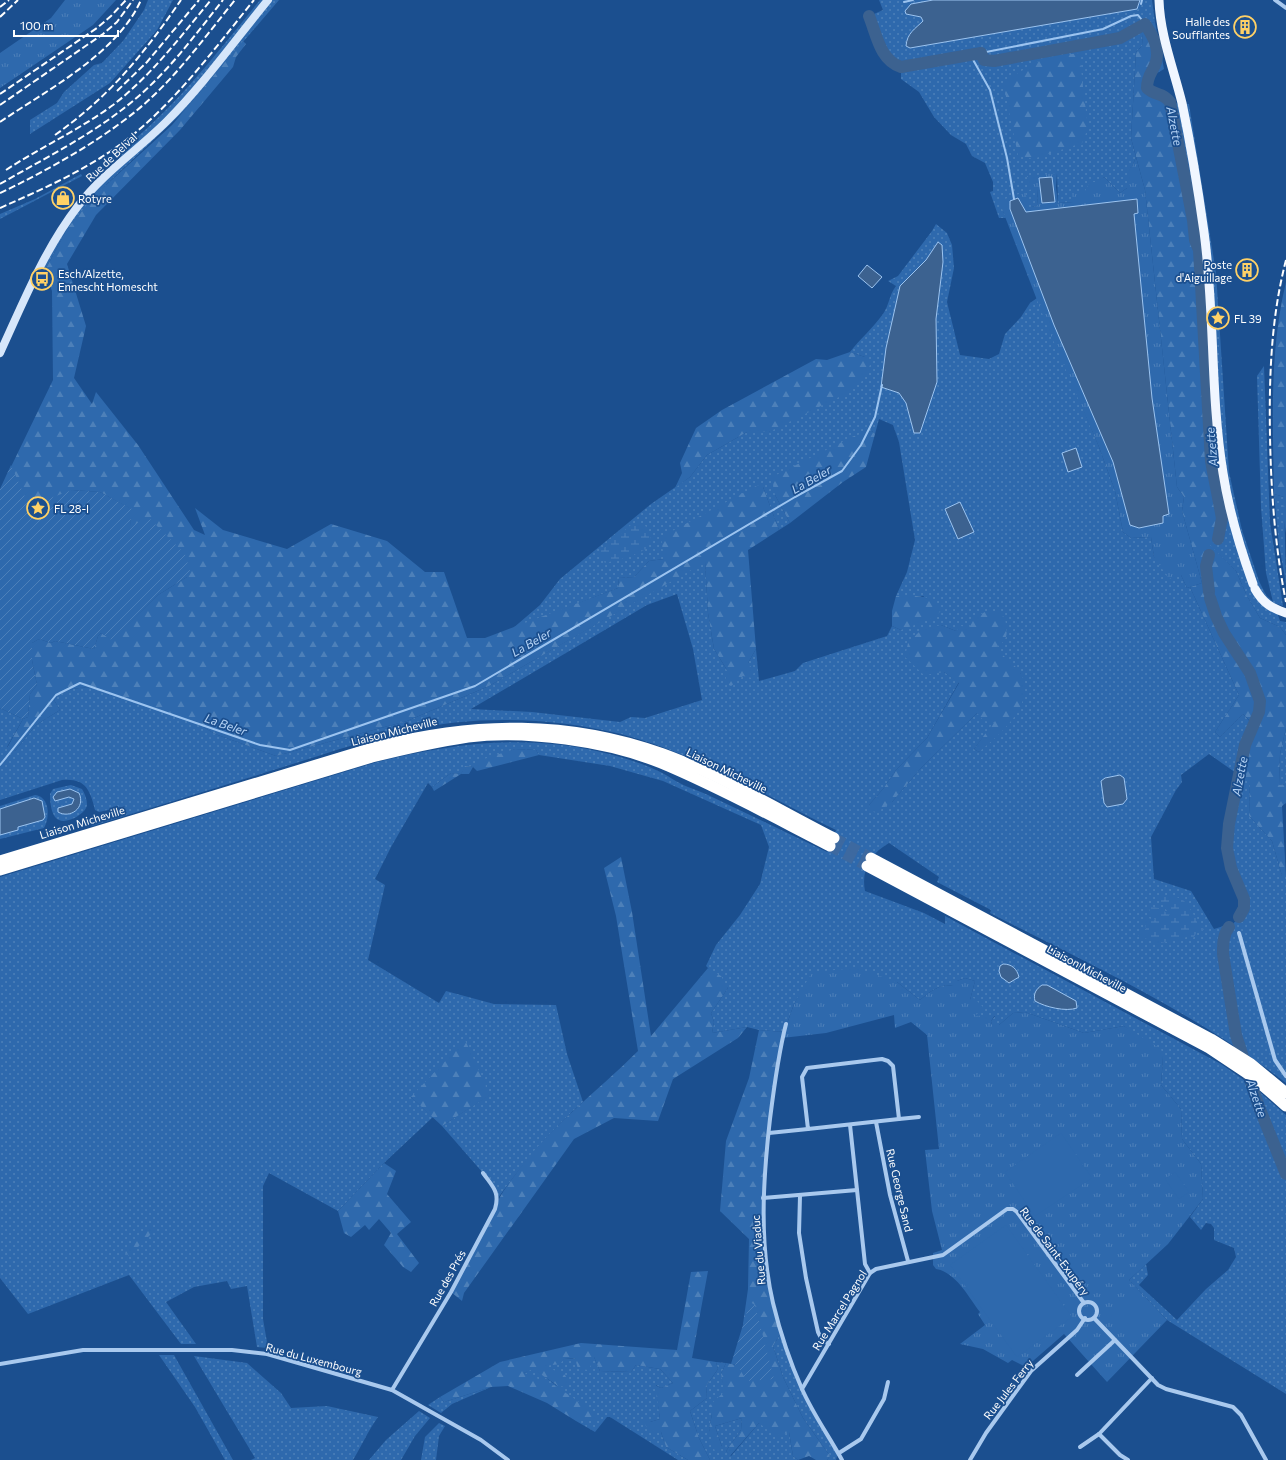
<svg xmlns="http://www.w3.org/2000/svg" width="1286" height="1460" font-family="Commissioner,sans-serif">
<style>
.grass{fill:url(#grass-dots);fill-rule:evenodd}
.forest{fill:url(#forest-firs)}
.wetland{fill:url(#wetland-marsh)}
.park{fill:url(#park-tufts)}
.garden{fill:url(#garden-furrows)}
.pitch{fill:#2e69ad}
.water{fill:#3c6290;stroke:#9cc4f0}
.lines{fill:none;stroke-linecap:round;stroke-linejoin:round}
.stream{stroke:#9cc4f0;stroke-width:2}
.river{stroke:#3c6290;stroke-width:12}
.highway-tunnel{stroke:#3d69a0;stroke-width:11;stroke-dasharray:11 5.5;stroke-linecap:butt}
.street{stroke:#a9c9ee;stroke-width:4}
.secondary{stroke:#d6e6fa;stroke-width:8}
.primary{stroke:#f0f6ff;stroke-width:9}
.highway{stroke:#fff;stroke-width:11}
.rail{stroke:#fff;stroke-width:2;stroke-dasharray:7 3;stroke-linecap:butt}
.labels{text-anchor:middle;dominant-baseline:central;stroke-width:3.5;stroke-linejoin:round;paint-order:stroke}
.poi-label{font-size:11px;fill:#fff;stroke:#1b4f8f;text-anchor:start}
.street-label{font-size:11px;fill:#fff;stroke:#1b4f8f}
.water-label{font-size:12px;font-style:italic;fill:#b5d3f5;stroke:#1b4f8f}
</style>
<defs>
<pattern id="grass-dots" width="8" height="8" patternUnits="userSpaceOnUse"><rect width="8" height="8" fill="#2e69ad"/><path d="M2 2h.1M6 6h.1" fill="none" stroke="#4d80b9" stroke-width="1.8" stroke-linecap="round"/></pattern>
<pattern id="forest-firs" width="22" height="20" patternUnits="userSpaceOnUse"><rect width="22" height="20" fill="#2e69ad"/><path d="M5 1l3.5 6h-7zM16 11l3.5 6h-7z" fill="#4d80b9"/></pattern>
<pattern id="wetland-marsh" width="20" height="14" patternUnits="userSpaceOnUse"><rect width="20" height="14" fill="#2e69ad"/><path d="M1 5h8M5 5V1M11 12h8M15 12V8" fill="none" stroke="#4d80b9"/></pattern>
<pattern id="park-tufts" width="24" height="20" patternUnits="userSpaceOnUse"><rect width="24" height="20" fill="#2e69ad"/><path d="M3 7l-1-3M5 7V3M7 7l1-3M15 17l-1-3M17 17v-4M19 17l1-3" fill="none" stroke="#4d80b9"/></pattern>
<pattern id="garden-furrows" width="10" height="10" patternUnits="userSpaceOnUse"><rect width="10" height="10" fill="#2e69ad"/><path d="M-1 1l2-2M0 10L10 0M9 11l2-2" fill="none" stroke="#4d80b9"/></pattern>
</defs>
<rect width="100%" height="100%" fill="#1b4f8f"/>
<g class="grass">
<polygon points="148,0 173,0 157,30 110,83 30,134 30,120 57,103 64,92 94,65 102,63 123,41 144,10"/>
<path d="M260,0H279L183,112L107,184L67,229L42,276L37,273L63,227L121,161L116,154C173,111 215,55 260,0Z"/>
<polygon points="879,0 933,0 911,4 907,14 921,17 923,21 918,26 910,48 1137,9 1140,0 1152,0 1155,22 1134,28 1142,33 1143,45 1136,52 1131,138 1136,157 1132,167 1127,169 1127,188 1120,193 1104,177 1073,202 1058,203 1057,173 1037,189 1038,206 1003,211 1006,218 999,218 990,192 993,191 993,182 985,163 972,156 966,144 951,135 934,117 919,92 901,79 901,67 888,57 874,14 883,10"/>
<polygon points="1173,103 1189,104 1216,273 1229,472 1242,530 1259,581 1266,595 1273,602 1266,573 1261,507 1257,376 1264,366 1270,523 1283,606 1274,603 1280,621 1286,622 1286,635 1280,627 1260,618 1247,596 1236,571 1206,542 1222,518 1211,461 1199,250 1195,240"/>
<polygon points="81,174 82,176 0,219 0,214 35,199"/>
<path d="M936,224L947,233L952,245L954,268L947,302L960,355L989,359L999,354L1005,334L1021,317L1030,303L1037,298L1099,447L1115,491L1123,532L1131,538L1151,537L1154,557L1181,575L1187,588L1190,587L1239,695L1215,732L1220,737L1243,714L1253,725L1245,745L1250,782L1249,816L1272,841L1282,876H1286V1083C1196,1013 1091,965 990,913L991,910L937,882L939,877L889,843C870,854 861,870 865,891L924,913L945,924V916L1221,1064L1254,1087L1286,1115V1394L1167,1320L1129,1280L1146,1264L1148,1275L1139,1285L1177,1320L1206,1289L1228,1270L1236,1257L1234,1248L1214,1240V1228L1211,1224L1206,1223L1201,1230L1190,1217L1203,1199L1201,1164L1182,1139L1181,1109L1161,1085L1163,1057L1124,1026L1084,1033L1025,1012L1013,1013L999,1025H992L991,1021L995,1016L975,1017L970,1000L975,981L965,978L957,981L953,986C941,982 928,993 920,1000L897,982L803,990L794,1004L784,1032L759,1030L747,1027L712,1033L714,1022L711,1013L728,988L706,966L716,945L740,915L760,884L769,847L761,825L663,781L610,766L539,755L536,750L515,749L473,767L466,766L461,774L451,773L432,787L428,783L391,847L375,879L385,885L368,960L439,1003L446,991L494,1004L556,1005L567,1054L583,1102C550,1131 524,1162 498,1198L483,1173L442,1126L489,1095L411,1097L433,1117L384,1163L338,1211L269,1173L263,1186V1319L268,1348L257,1347L247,1286L231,1289L227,1281L194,1287L166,1302L196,1344H181L129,1275L28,1314L0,1278V877L377,762C457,742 533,733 613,755C628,759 643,764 656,770C668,775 677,783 688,787C695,790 702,792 708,795L827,852L832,843L836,830C767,796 697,754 621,734C552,717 476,715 408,730C365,740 322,755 280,768C217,788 154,807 92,826L91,823L126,806L99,812L95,810C90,789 85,778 62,780L0,800V708L23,719L7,747L15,751L36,725L60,710L54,700C63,688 79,688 92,687L198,724L215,734L276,756L407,721L489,686L705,561L708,613L714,649L727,670L748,663L756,649L759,681L795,671L803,663L887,636L892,626L901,630L924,596H896L907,572L915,540L899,442L893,425L879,419L875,434L872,431L775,495L790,523L779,530L763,487L664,559L649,561L634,577L619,578L618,588L512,629L540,605L560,579L651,504L690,477L707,455L747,432H769L865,357L850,352C860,339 873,328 883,314C889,306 889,295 896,286L888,281L898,276L932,231ZM939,243L943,262L936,319L914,433L906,403L899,393L900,286L926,260ZM677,594L693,649L702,700L645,718L631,717L620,722L532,712L471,709L647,605ZM941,625L956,631L970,627L1021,674L979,752L974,749L995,722L977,713L921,768L892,802L869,805L883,789L896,770L927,738L959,682L944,672ZM1209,754L1239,775C1234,798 1226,825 1227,848C1228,866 1247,894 1244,907C1243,915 1235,922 1230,927L1227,925L1214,929L1191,891L1154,879L1151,837L1176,790L1182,782L1181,775Z"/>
<polygon points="1274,494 1284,497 1286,584 1279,545"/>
<polygon points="1286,728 1286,784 1279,785 1280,754"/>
<path d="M71,785L82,789C85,794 87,799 87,805C86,814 67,824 59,820C51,817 50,801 50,794L53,789Z"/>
<path d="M35,795C50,797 50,817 44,828L0,839V806Z"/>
<polygon points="782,1331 802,1389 838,1452 836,1460 827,1460 830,1456 803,1418 783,1377 773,1346"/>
<polygon points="159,1355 174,1355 233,1460 225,1460 195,1407"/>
<path d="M194,1356L247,1363L281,1393L291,1408L327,1406L378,1417C368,1431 362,1445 353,1460H251L255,1458Z"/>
<polygon points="594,1357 600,1371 631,1372 636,1365 660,1369 673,1383 661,1388 656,1385 660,1419 650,1422 661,1432 666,1447 688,1460 678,1460 610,1417 607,1417 595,1432 576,1421 595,1421 524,1373 533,1368 557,1386 544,1366 564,1359"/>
<polygon points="716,1362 726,1363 721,1374 725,1392 712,1414 709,1430 722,1447 715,1426 742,1418 741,1430 726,1451 731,1456 759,1423 789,1432 793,1456 798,1460 710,1460 699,1438 690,1411 707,1398 706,1386 718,1369"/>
<polygon points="491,1387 452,1404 441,1413 428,1405 440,1397 444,1402"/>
<polygon points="419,1411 430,1418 415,1436 401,1460 369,1460 386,1440"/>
<polygon points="439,1423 445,1426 439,1436 436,1460 421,1460 425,1437"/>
</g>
<g class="forest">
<polygon points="1155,22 1164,69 1149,78 1150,87 1167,95 1173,103 1195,240 1199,250 1211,461 1222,518 1220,536 1207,542 1236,571 1247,596 1260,618 1280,627 1286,635 1286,728 1280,754 1279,785 1286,784 1286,803 1282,806 1286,876 1282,876 1272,841 1249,816 1250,782 1239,775 1245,745 1253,724 1243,714 1220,737 1215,732 1239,695 1190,587 1202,583 1182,511 1184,497 1177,487 1145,190 1131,138 1136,52 1143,45 1142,34 1135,35 1134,27"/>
<path d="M243,41L246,44L236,57L233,67L180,130L96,215L67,264L86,326L74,378L92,404L96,392L138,445L194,530L205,535L195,508L223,530L287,549L331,524L387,541L425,572H444L467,638H485L618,588L619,578L634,577L649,561L664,559L661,537L758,485L763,487L779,530L748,550L756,649L748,663L754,671L752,678L743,676L731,686L725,683L727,670L714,649L708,613L705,562L489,686L407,721L276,756L215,734L198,724L92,687C79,688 63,688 54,700L60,710L36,725L15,751L7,748L23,719L28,717L30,694L37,685L32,660V643L39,639L51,643L55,641L94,649L98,636L101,633L113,640L158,595L187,577L130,526L131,509L100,492L72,490L0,582L9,471L53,380L52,291L50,285L42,276L67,229L94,196L172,125Z"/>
<polygon points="1079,53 1088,128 1082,143 1033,159 1018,155 1003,82 1043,58"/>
<path d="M1286,282V533L1283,514L1284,497L1274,494C1273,423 1269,352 1286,282Z"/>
<polygon points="850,352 865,357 870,365 862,381 847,393 769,432 747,432 707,455 690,477 675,488 682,473 680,463 696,428 722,410 816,359 827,360"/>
<polygon points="872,431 875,434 866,467 843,482 790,523 775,495 772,477 854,436"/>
<path d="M896,596C913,596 932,593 942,610L933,618L901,630L892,626V611Z"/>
<path d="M997,611L1005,618C1007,633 1010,639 995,648C1002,655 1017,666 1021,674C1037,704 999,735 979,752L974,749L994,722L984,721L977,713L921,768L892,802L876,813L870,810L869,805L883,789L896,770L927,738L959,683L944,672L924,675L905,657L908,643L921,630L941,625L956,631L960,626L970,627L973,618L985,612Z"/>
<polygon points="515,749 536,750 539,755 477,771 473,767 469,774 461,774 434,791 432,787 451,773 461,774 465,766 473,767 478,761"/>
<path d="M621,857L632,912L651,1036L708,968L721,976L728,988L711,1013L714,1022L712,1033L747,1027L738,1038L673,1079L658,1121L614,1118L574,1139L464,1293L462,1301L451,1292L495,1209C499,1196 507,1186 515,1175C549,1127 597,1092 638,1051L616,916L604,868Z"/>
<path d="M759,1030L784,1032C769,1132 750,1233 782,1331L773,1346L783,1377L803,1418L830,1456L827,1460H816L809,1456L798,1460L793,1456L789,1432L775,1436L759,1423L730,1456L726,1451L741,1430L742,1418L715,1426L722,1447L715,1452L709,1429L712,1414L709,1406L724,1392L721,1374L726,1363L737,1365L750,1303L745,1324H743L748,1289L749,1239L720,1211L726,1141L749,1078Z"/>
<polygon points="465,1040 490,1095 442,1126 411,1097"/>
<polygon points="384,1163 396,1171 387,1194 411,1222 397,1234 419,1263 411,1272 403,1267 384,1245 391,1233 379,1219 369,1230 365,1225 351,1237 344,1233 338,1211"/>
<polygon points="150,1228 153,1232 129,1256 125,1252"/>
<polygon points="708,1271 692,1358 716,1362 718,1369 706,1386 707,1398 690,1411 699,1438 710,1460 688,1460 666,1447 661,1432 647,1430 644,1419 650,1422 660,1419 655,1385 661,1388 673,1383 660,1369 636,1365 631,1372 600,1371 594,1357 589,1370 578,1369 575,1358 564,1359 560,1364 545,1366 565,1375 569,1383 567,1387 558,1386 533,1369 524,1373 557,1387 597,1414 595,1421 576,1421 547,1403 508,1386 491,1387 444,1402 440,1397 500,1362 581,1343 677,1350 691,1272"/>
</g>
<g class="wetland">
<path d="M638,523L647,527C648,531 651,536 651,539C652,554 616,560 605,563L599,557L598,553L632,524Z"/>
<path d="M1161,895C1187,897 1184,900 1197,920V924L1202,926L1204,930L1198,931L1193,938L1187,937L1157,944C1151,938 1145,940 1138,935L1146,929L1144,917L1155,920L1150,914L1149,907L1159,908L1170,915L1159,900Z"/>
</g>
<g class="park">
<polygon points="65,0 116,0 93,25 0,88 0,53 51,18"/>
<polygon points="1136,157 1145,190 1177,487 1184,497 1182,511 1202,583 1187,588 1181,575 1169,579 1154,557 1151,537 1131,538 1123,532 1115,491 1099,447 1047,326 999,201 1025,192 1029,207 1038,206 1037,189 1028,190 1027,176 1057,173 1056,187 1058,203 1073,202 1072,193 1085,191 1090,182 1096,182 1104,177 1120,193 1127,188 1127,168 1132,167"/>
<path d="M857,968L897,982L920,1000C928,993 941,982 953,986L954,979L957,981L965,978L975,981L970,1000L974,998L984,1008L975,1016L995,1015L991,1021L992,1025H999L1013,1013L1025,1012L1084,1033L1124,1026L1161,1049L1163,1057L1161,1085L1181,1109L1182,1139L1201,1164L1203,1199L1168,1244L1129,1280L1167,1320L1107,1382L1064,1334L1026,1367L1012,1360L1008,1363L983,1349L960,1344L985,1325L978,1314L980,1312C969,1298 956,1272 936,1269L933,1265V1253L942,1250L932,1211L925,1150L939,1149L927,1035L911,1022L895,1028L894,1015L826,1033L782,1038L794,1004L812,972Z"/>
</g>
<g class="garden">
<polygon points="11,465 29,506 72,490 100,492 132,509 130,526 149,518 185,554 190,571 187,577 158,595 113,641 101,633 98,636 94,649 55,641 51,643 39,639 32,643 32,660 37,685 30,694 28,717 23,719 0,708 0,489"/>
<polygon points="750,1302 755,1305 774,1379 747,1381 737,1365 731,1364"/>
</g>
<g class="pitch">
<polygon points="1061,1133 1092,1178 1035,1216 1005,1172"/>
<polygon points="1175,1172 1189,1192 1179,1199 1165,1179"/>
<polygon points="1006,1225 1072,1317 1017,1357 950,1265"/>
<polygon points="1133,1289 1159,1316 1132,1342 1106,1315"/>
</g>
<g class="water">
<path d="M933,0H1140L1137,9L910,48L906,46C907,33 915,29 923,21L921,17L906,14L905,11L911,4Z"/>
<polygon points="1052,177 1055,202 1042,203 1039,178"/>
<polygon points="1018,198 1026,212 1137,199 1138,213 1134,214 1152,398 1169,514 1163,516 1163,523 1139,528 1130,525 1113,462 1054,325 1010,209 1010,201"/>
<polygon points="938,242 942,245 943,262 936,319 937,382 920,433 914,433 906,403 899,393 881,387 886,348 900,286 926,260"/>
<polygon points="867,265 882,277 872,288 858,276"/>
<polygon points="1076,448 1082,467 1068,472 1062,453"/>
<polygon points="960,502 974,532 958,539 945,509"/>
<polygon points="1120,775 1124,778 1127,799 1123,804 1107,807 1104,803 1101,781 1105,778"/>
<path d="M70,789L79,793C86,808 70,819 58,812V808L72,804L74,799L69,797L55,801L53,797L57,792Z"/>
<polygon points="34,798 42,801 45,817 43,820 18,827 18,830 0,835 0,809"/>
<path d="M1003,964C1012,964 1017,969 1019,977L1009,983L1001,977L999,971L1000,966Z"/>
<path d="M1042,985H1047L1076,1001L1077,1008C1066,1012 1045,1007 1035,1001C1033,994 1036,989 1042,985Z"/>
</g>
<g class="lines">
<g class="stream">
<polyline points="904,2 913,0"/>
<polyline points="1141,4 1142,0"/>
<polyline points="981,53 1103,29 1131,16 1138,15 1145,24"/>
<polyline points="971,56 990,90 1007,158 1014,199"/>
<polyline points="0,765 56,695 80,683 260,745 290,750 475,686 795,497 842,471 861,445 875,417 882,385"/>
</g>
<g class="river">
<path d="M869,16C877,36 880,60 901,67L981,53L984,60L994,61L1120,38L1145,24C1152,35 1160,47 1156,62C1153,72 1147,75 1147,88C1155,96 1163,92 1170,102L1193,220L1195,240L1199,250L1211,461L1222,518L1218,539"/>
<polyline points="1209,555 1206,566 1209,592"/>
<polyline points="1210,598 1216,616 1224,633 1250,673 1260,701 1259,712 1245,745 1229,824 1227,848 1231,868 1244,899 1244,908 1239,917"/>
<path d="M1229,927C1223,935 1223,944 1223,954L1236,1035L1259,1107L1286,1174"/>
</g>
<g class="highway-tunnel">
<polyline points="834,838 871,858"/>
<polyline points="830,846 867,866"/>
</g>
<g class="street">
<polyline points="1275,0 1286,8"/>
<polyline points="1239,933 1275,1060 1286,1076"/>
<path d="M786,1024C778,1055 774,1087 770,1119C763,1180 759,1243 773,1303C780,1332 790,1362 802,1389C813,1414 829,1436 842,1460"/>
<polygon points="882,1059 888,1061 893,1066 899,1119 808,1129 802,1077 807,1068"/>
<polyline points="899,1119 919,1117"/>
<polyline points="876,1122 890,1195 908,1261"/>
<polyline points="850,1125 865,1264 870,1273"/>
<polyline points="769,1133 808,1129"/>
<polyline points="800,1196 799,1233 806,1278 818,1332 822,1340 829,1344"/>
<polyline points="763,1198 857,1190"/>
<circle cx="1088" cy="1311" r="9"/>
<polyline points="1094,1318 1158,1385 1166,1389 1233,1407 1241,1415 1266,1460"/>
<polyline points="0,1364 83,1350 232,1350 267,1354 392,1390 481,1440 508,1460"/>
<polyline points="1077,1375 1115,1340"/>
<polyline points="802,1389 870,1273 876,1269 943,1255 1007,1209 1013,1209 1017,1212 1084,1303"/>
<path d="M392,1390L451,1292L495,1209C500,1192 493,1187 483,1173"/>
<polyline points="1099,1434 1120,1455 1128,1460"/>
<polyline points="1080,1447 1099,1434 1152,1378"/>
<polyline points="839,1453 861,1439 884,1399 888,1382"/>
<polyline points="970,1460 986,1433 1031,1371 1077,1330 1085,1318"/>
</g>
<path class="secondary" d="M0,353C23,303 44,250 78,206C103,173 138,150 167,121C204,84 235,40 268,0"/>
<g class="primary">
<path d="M1159,0C1160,35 1174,70 1182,103C1191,146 1198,189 1204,232C1215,312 1210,394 1223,473C1229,512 1240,548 1253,584"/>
<path d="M1255,589C1263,603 1271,608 1286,613"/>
</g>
<g class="highway">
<polyline points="871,858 1211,1039 1251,1064 1286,1093"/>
<path d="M0,861L379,746C476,722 568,720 663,754C721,775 779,810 834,838"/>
<polyline points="867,866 1209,1048 1254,1078 1286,1106"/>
<path d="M0,870L372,757C404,749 435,742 468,737C526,730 607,741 661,763C719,787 775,818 830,846"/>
</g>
<g class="rail">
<polyline points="0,7 9,0"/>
<polyline points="0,17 18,0"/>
<polyline points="117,91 147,62 199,0"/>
<polyline points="0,94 97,28 111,16 126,0"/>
<polyline points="0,105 103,34 117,22 133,0"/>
<path d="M0,122C47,90 117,54 141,0"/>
<path d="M55,135C110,96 143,55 181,0"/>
<path d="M6,170C41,147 79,130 113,105C152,75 180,37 211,0"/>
<path d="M0,184C45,158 94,134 134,100C169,71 195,35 223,0"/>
<path d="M0,193C49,170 113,134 152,97C183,68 208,33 235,0"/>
<path d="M0,208C45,188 91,168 130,137C178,99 215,48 254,0"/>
<path d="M1286,260C1271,318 1269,376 1270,436C1271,492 1275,547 1286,602"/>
</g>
</g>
<defs>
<g id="building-ring" transform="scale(1.15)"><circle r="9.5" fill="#1b4f8f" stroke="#ffd166" stroke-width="1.5"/><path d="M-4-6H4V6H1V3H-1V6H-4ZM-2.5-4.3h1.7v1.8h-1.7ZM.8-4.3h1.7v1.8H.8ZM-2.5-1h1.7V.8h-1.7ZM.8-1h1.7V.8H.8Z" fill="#ffd166"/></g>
<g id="shop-ring" transform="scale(1.15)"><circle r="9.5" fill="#1b4f8f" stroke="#ffd166" stroke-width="1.5"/><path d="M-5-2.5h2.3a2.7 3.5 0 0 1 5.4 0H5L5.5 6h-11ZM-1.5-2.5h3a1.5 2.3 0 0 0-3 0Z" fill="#ffd166"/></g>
<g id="bus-ring" transform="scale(1.15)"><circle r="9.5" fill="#1b4f8f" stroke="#ffd166" stroke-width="1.5"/><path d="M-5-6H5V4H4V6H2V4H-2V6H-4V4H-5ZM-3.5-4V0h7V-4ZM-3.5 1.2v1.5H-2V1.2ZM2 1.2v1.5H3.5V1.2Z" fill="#ffd166"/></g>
<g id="sight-ring" transform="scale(1.15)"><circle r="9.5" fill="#1b4f8f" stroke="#ffd166" stroke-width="1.5"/><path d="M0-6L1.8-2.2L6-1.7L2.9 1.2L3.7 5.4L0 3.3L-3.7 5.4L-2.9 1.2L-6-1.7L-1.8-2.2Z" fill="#ffd166"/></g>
</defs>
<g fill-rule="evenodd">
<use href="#building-ring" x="1245" y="27"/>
<use href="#shop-ring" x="63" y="198"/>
<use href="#building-ring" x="1247" y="270"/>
<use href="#bus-ring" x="42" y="279"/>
<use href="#sight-ring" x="1218" y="318"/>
<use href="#sight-ring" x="38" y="508"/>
</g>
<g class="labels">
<g class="poi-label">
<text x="1230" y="21" text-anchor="end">Halle des<tspan x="1230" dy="13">Soufflantes</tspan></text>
<text x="78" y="198">Rotyre</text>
<text x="1232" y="264" text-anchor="end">Poste<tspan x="1232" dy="13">d'Aiguillage</tspan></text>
<text x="58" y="273">Esch/Alzette,<tspan x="58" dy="13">Ennescht Homescht</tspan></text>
<text x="1234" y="318">FL 39</text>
<text x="54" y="508">FL 28-I</text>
</g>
<g class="street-label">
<text transform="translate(111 157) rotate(-43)">Rue de Belval</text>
<text transform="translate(394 731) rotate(-14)">Liaison Micheville</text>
<text transform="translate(727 770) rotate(26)">Liaison Micheville</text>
<text transform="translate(82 822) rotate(-17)">Liaison Micheville</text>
<text transform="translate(1087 968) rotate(28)">Liaison Micheville</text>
<text transform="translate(900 1190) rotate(77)">Rue George Sand</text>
<text transform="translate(758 1250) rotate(-95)">Rue du Viaduc</text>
<text transform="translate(1055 1251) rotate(53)">Rue de Saint-Exupéry</text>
<text transform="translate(447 1278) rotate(-61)">Rue des Prés</text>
<text transform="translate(839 1310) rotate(-58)">Rue Marcel Pagnol</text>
<text transform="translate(314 1359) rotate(15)">Rue du Luxembourg</text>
<text transform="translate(1008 1389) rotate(-52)">Rue Jules Ferry</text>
</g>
<g class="water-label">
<text transform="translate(1175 126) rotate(79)">Alzette</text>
<text transform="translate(1211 447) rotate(-95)">Alzette</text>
<text transform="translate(811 479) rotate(-30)">La Beler</text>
<text transform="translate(531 642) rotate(-30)">La Beler</text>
<text transform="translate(226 724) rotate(19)">La Beler</text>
<text transform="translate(1239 776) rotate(-79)">Alzette</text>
<text transform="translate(1257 1098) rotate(71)">Alzette</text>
</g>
</g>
<path d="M14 30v6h104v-6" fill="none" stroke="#ffffff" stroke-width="2"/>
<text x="20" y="30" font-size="12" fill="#ffffff" stroke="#1b4f8f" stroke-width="3" paint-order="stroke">100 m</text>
</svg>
